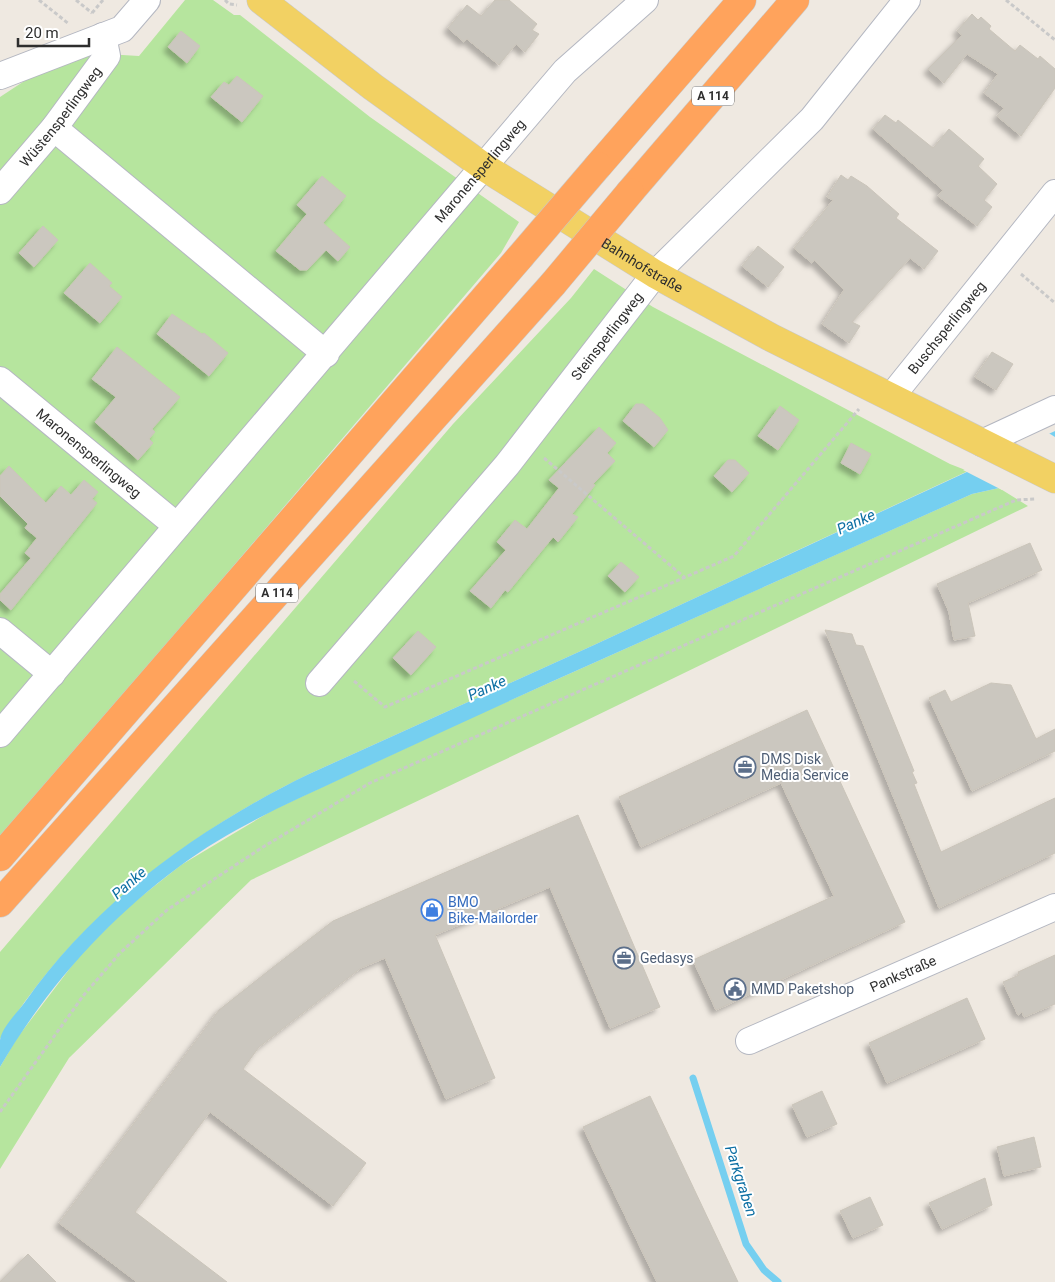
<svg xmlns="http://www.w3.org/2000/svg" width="1055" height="1282" font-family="Roboto,sans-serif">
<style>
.green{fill:#b6e59e}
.water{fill:#75cff0}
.pier{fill:#efe9e1}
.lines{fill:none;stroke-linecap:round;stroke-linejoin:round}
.stream{stroke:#75cff0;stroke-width:7}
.building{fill:#cbc7bf;stroke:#cbc5ba;filter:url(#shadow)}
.minor-casing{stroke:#b4b7c1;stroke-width:28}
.major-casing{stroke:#c9c9c9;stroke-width:29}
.highway-casing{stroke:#c9c9c9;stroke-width:29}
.path{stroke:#c9c9c9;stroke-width:3;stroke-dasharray:4 2.5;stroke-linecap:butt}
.minor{stroke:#fff;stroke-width:26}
.major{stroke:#f2d163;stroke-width:28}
.highway{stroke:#ffa35c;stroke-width:28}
.highway-bridge-casing{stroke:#c9c9c9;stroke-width:29;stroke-linecap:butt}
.highway-bridge{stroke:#ffa35c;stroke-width:28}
.labels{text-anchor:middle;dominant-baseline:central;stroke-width:4;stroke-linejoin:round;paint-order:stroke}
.shield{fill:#fff;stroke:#6d6d6d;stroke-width:1}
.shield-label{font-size:12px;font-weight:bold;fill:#2e2e2e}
.street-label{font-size:14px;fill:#2e2e2e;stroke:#fff}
.service-label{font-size:14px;fill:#4e5e75;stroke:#fff;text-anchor:start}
.shop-label{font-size:14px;fill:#366cbe;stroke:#fff;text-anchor:start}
.water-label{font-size:15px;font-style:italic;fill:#0d6fa3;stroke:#fff}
</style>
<defs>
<filter id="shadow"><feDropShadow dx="-4.5" dy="4.5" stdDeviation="2.5" flood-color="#0004"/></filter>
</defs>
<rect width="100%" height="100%" fill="#efe9e1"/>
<g class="green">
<polygon points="185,0 213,0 234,15 240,15 370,117 519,222 501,253 0,839 0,97 32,76 89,53 139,56"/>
<path d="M594,269L653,307L950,464L968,471L594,645L309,774C186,834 72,921 0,1039V952L453,424L571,298Z"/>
<polygon points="999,488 1028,506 544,741 251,880 69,1058 0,1169 0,1067 17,1038 80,955 128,907 181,865 273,810 468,719 972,494"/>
</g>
<path class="water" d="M1055,431V462L999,488L972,494C832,557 691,619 551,682C483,713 415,744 347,776C289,803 231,828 180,866C106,921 46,988 0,1067C0,1058 0,1048 0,1040C2,1027 17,1013 25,1002C95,902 200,827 309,774L594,645Z"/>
<polygon class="pier" points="1047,432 1055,437 1055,465 1002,490 963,470"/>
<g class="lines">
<polyline class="stream" points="693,1078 746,1244 764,1270 778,1282"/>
</g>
<g class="building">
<polygon points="495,0 509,0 537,24 532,30 539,34 525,52 516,44 499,65 467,39 464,42 448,28 467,5 481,16"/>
<polygon points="972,14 978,20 981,17 991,26 989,29 1015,51 1020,45 1038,59 1040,56 1055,69 1055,88 1021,136 997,116 1004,108 984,93 998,74 967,54 944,83 928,69 962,35 957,31"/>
<polygon points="181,31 200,46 187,63 168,47"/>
<polygon points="237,76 263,96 242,122 211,97 224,82 229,85"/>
<polygon points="885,115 896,123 898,120 933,148 949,129 984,159 978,166 997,184 984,200 992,207 977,226 938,196 943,190 873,129"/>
<polygon points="841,175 848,180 851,176 867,186 899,214 896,218 938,251 924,269 910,258 852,322 860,326 849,343 822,324 844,290 814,260 812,263 794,248 833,200 827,197"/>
<polygon points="322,176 346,196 323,223 350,247 338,261 326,250 307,270 300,270 276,251 307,214 297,205"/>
<polygon points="43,226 58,240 34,267 19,253"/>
<polygon points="758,246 784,267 768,287 742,266"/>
<polygon points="90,263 112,283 109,286 122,297 100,323 64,293"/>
<polygon points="172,314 202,334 204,333 228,353 209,376 157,334"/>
<polygon points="117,347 180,397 152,429 155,432 149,439 153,443 138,460 95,422 116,397 92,379"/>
<polygon points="992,352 1013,364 996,390 975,377"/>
<polygon points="636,404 643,404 660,418 668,430 654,447 623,421"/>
<polygon points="780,406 799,420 778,450 758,436"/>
<polygon points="599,427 616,443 607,453 615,461 593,484 595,485 572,514 578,517 558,542 553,537 508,592 505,590 491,608 470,591 506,550 497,542 515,520 527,529 559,488 549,480"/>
<polygon points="851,443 871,454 860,474 841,463"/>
<polygon points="728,460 735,460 749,473 732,492 714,476"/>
<polygon points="9,466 46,503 61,486 71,495 84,480 98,492 92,499 97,503 11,610 0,600 0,594 31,558 25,553 37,538 25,528 28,524 0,496 0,476"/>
<polygon points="1030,543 1042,570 968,603 975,636 954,640 949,612 937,584"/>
<polygon points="621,562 639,577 625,592 608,576"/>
<polygon points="825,630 852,634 856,645 863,646 914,771 912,772 917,783 914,784 941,852 1055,798 1055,853 939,908"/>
<polygon points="418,631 436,647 411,675 393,658"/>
<polygon points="991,683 1011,685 1036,739 1055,729 1055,751 972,791 929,698 945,690 951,702"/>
<polygon points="807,710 905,922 716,1010 693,960 834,896 781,783 641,847 619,797"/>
<polygon points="578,815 660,1007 610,1028 550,887 435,935 495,1078 446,1099 385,958 361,968 259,1047 243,1069 366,1163 333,1206 210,1112 135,1212 227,1282 137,1282 59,1223 219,1010 272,968 333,921"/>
<polygon points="1055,955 1055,1004 1024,1017 1022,1012 1018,1015 1003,982 1019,975 1018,972"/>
<polygon points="967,998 985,1039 887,1083 869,1043"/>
<polygon points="822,1091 837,1124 807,1137 792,1105"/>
<polygon points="650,1096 685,1170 738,1282 657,1282 595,1153 583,1127"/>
<polygon points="1034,1137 1041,1167 1004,1176 997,1147"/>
<polygon points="985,1178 992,1205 942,1229 929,1203"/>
<polygon points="870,1197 883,1225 853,1238 840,1211"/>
<polygon points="28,1254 56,1282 0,1282"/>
</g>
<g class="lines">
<g class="minor-casing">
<g id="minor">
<polyline points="0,76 122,29 147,0"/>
<polyline points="54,128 326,354"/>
<path id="s1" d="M0,191L54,128L107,56L103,36"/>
<path id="s2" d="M0,380L177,526"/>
<path id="s3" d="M891,397L1055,193"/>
<polyline points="982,443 1055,409"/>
<polyline points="0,631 52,674"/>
<path id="s4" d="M319,683L507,465L655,274L812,119L907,0"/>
<path id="s5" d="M0,734L565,71L645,0"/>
<path id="s6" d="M749,1041L1055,907"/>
</g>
</g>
<g class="major-casing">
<g id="major">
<path id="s7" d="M261,0L373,87L484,167L655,274L772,338L1055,479"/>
</g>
</g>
<g class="highway-casing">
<g id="highway">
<polyline points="598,166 742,0"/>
<polyline points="630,192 795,0"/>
<polyline points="0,857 520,257"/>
<polyline points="0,903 553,284"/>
</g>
</g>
<g class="path">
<polyline points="39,0 69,24"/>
<polyline points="76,0 92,13"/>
<polyline points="225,0 229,4 237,5"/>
<polyline points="1006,0 1055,40"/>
<polyline points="92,13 103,0"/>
<polyline points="1021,274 1055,303"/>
<polyline points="544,458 684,577"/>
<polyline points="354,681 385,707 734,556 859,409"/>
<polyline points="0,1112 83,996 120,953 167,910 263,847 370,783 1016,500 1035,499"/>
</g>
<use href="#minor" class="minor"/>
<use href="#major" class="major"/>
<use href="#highway" class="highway"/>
<g class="highway-bridge-casing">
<g id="highway-bridge">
<polyline points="520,257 598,166"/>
<polyline points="553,284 630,192"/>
</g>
</g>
<use href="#highway-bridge" class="highway-bridge"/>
</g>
<defs>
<g id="office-ring" transform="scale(1.125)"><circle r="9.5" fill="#fff" stroke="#5c6f8a" stroke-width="1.5"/><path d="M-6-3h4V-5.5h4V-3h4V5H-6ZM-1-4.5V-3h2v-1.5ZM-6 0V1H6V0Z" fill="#5c6f8a"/></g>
<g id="shop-ring" transform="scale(1.125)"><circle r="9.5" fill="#fff" stroke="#3f7fe0" stroke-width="1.5"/><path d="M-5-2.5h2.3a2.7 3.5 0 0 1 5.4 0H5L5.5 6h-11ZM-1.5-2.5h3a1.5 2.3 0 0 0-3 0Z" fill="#3f7fe0"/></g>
<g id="civic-ring" transform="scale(1.125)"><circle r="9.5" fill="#fff" stroke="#5c6f8a" stroke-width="1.5"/><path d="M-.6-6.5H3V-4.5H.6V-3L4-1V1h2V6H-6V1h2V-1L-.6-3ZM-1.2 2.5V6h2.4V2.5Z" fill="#5c6f8a"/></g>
</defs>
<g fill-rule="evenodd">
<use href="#office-ring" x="745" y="767"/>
<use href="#shop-ring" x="432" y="910"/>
<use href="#office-ring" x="624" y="958"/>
<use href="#civic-ring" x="735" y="989"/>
</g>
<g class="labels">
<g class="shield">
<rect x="692" y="86.5" width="42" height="19" rx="4"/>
<rect x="256" y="583.5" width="42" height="19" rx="4"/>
</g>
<g class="shield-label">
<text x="713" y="96">A 114</text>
<text x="277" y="593">A 114</text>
</g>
<g class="street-label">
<text stroke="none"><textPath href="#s1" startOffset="96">Wüstensperlingweg</textPath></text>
<text stroke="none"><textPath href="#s5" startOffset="740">Maronensperlingweg</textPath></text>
<text stroke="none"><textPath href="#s7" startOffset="465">Bahnhofstraße</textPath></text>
<text stroke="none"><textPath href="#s3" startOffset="89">Buschsperlingweg</textPath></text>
<text stroke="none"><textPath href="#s4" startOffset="451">Steinsperlingweg</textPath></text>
<text stroke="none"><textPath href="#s2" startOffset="115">Maronensperlingweg</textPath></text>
<text stroke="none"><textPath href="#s6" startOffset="168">Pankstraße</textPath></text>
</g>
<g class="service-label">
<text x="761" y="759">DMS Disk<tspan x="761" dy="16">Media Service</tspan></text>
<text x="640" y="958">Gedasys</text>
<text x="751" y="989">MMD Paketshop</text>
</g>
<g class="shop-label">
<text x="448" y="902">BMO<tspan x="448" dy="16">Bike-Mailorder</tspan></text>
</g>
<g class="water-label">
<text transform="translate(856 522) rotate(-24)">Panke</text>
<text transform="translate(487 688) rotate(-24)">Panke</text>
<text transform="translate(129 883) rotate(-41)">Panke</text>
<text transform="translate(741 1181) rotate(72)">Parkgraben</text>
</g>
</g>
<path d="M18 38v8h71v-8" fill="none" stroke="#2e2e2e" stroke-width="2.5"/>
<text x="25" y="38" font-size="15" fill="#2e2e2e" stroke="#ffffff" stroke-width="4" paint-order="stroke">20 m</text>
</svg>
